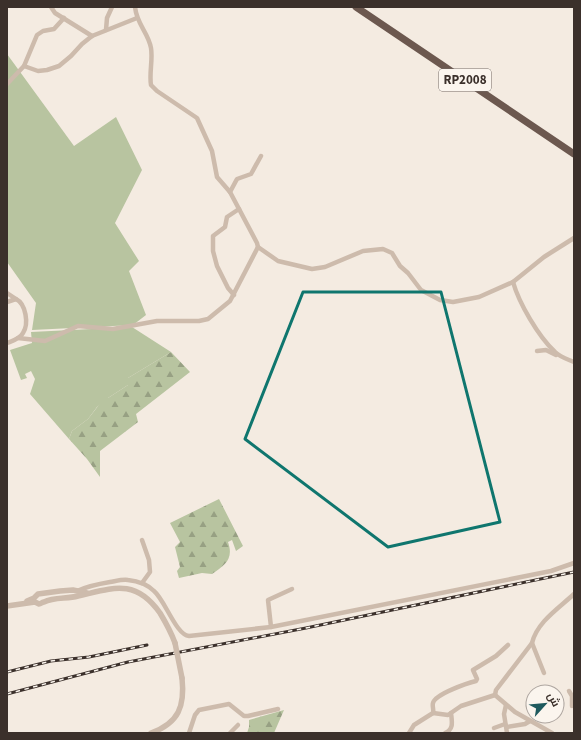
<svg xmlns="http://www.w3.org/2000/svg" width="581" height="740" font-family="'Source Sans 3',Cairo,sans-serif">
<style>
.green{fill:#b8c4a0}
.forest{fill:url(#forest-firs)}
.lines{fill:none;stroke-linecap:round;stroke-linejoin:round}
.minor{stroke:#cdbbac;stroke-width:4.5}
.tertiary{stroke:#cdbbac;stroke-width:5.5}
.trunk{stroke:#6c584f;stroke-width:7}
.rail-casing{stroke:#3b302b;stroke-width:3}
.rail{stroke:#fbf5ee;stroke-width:1.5;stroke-dasharray:4.5;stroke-linecap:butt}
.tertiary-bridge{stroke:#cdbbac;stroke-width:5.5}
.marked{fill:none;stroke:#0f766e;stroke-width:3;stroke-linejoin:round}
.labels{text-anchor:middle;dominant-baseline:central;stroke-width:4;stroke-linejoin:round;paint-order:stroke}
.shield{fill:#fbf5ee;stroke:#756b66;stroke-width:1}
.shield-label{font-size:13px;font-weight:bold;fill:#3b302b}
</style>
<defs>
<pattern id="forest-firs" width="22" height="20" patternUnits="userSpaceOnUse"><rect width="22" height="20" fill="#b8c4a0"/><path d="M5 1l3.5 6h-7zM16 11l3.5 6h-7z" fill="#97a083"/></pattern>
</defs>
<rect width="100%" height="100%" fill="#f4ebe1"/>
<g class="green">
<polygon points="7,54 74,146 116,117 142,170 115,223 139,261 129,271 146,315 133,325 32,330 36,303 7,262"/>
<polygon points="132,327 171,352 128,378 128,385 108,398 97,407 88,419 72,431 69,439 30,394 35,379 31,371 25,374 27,378 21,380 10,350 32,343 31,332"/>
</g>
<g class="forest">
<polygon points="171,352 190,372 136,414 138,422 100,451 100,477 87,459 69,439 72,431 88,419 105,397 108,398 128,385 128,378"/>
<path d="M219,499L243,546L236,551L232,540L228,542C234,559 225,565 212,574L202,573L179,578L177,571L180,567L175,547L180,542L170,523Z"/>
<polygon points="284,710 274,733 247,733 249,727 249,720"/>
</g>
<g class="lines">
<g class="minor">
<polyline points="51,7 55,13 92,36"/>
<polyline points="106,30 107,18 112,7"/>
<polyline points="24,66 38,71 47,70 59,66 71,56 82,44 92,36 137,18"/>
<polyline points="7,84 24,66 37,35 43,31 54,29 64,18"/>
<polyline points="230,192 237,179 251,174 261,156"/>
<polyline points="258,247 278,261 312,269 325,267 363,251 383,249 392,253 400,266 408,273 421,290 440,300 453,302 479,297 513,282 544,257 574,238"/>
<path d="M513,282C519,303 538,336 555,352C560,357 567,359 574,362"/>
<polyline points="7,293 16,299"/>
<polyline points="234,295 228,288 217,266 213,251 213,236 225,227 227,217 239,209"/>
<path d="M7,302L16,299C26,304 29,324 23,333C20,339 12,341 7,343"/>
<path d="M18,338L45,341L78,326L113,329L157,321H199L208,319L230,301L258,247L257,243L230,192L217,177L212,151L197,118L157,91L151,85C149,73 153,60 151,48C148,32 137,25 135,7"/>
<polyline points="537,351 546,350 556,355"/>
<polyline points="142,540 149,560 150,572 142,583"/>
<path d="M77,591C88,586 98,584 110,582C116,581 123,579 128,580C137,581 147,584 154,591C165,600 176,635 189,636L271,627L551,571L574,563"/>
<polyline points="271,627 268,600 292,589"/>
<polyline points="532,643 544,673"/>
<polyline points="569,691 572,696 572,706"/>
<path d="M495,695L496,690L532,643C537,622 559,608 574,594"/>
<polyline points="506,705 504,714 507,733"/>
<polyline points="433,713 448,715 461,706 495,695 515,712 552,733"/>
<polyline points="507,727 525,724 530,721"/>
<polyline points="494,728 505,724"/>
<polyline points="189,733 195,715 199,710 229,704 244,716 248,716 278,709"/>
<polyline points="230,733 238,725"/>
<path d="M409,733L414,725L433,713C434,710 432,706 433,703C435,694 468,683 476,681L477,679L473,670L496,656L508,645"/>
<path d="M445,733C454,729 452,722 451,713"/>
</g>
<g class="tertiary">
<polyline points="27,601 34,598 38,594 60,591 73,590 87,593"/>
<path d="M7,606L35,602L39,604C41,604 42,602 44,602C54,597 67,599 78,596C113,588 135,578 160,613C166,623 171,632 175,643"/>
<path d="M151,733C179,723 185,706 182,678"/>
</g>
<polyline class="trunk" points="356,7 574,154"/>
<g class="rail-casing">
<g id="rail">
<polyline points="7,672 51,661 89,657 147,645"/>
<polyline points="7,694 128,662 306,628 574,572"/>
</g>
</g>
<use href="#rail" class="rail"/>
<polyline class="tertiary-bridge" points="175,643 182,678"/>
</g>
<path class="marked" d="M303,292H441L500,522L388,547L245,439Z"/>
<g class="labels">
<rect class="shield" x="439" y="69" width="52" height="22" rx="3"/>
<g class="shield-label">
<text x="465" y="80">RP2008</text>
</g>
</g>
<rect width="581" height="740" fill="none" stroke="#3b302b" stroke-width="16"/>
<g transform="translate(545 704) rotate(63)"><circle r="19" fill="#fbf5ee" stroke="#aea6a0"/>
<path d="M0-3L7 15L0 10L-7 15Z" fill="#1f5a5e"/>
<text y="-6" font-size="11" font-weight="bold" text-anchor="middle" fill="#3b302b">ش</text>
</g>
</svg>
